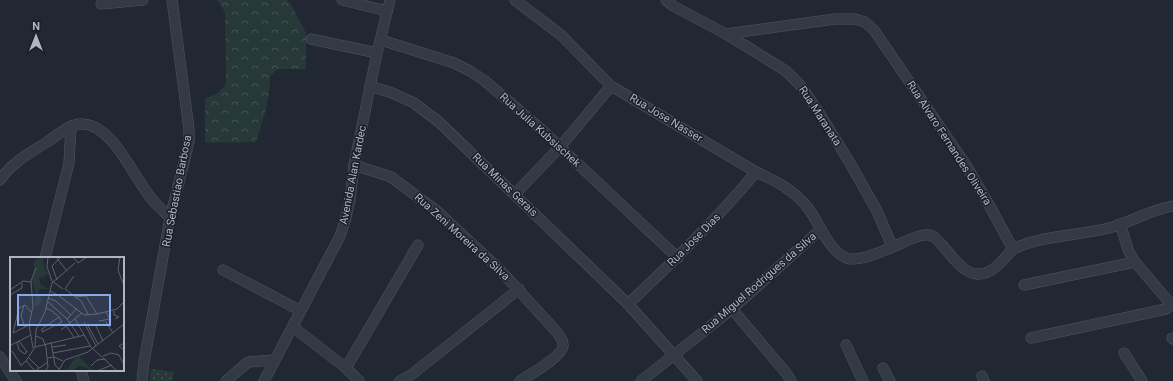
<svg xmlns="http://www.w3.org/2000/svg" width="1173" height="381" font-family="Roboto,sans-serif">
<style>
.forest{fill:url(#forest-crowns)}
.park{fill:url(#park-dots)}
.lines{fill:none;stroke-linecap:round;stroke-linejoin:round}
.minor-casing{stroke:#4f5560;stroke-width:11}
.minor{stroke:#343a45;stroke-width:10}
.labels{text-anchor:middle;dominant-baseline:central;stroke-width:3;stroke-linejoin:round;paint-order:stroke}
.street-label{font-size:11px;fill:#afb5c2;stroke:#1a1f2a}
.inset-road{fill:none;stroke:#5a606d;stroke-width:1}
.view{fill:#88a9ee;fill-opacity:0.15;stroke:#88a9ee;stroke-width:2}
.inset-edge{fill:none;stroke:#afb5c2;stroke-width:2}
</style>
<defs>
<pattern id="forest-crowns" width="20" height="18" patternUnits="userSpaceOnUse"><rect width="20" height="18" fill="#273839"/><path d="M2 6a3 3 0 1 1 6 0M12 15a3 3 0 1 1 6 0" fill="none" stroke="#445354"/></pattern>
<pattern id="park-dots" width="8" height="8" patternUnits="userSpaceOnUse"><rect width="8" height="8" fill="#273839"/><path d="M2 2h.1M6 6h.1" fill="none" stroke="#445354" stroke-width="1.8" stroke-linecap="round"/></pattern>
</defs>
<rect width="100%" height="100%" fill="#212834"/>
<path class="forest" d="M217,0H287L291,4L306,33V69H277L270,77C270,100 263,121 256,142L205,143V99L219,92L226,84L225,12Z"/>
<polygon class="park" points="151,369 174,372 172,381 150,381"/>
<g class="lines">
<g class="minor-casing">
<g id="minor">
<polyline points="342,0 387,11"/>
<path d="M515,0L561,35L611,86L756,172C776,181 794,190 808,208C819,222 828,250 846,258C860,264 896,245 911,239C916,237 923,234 929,235C934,235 939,242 943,246C957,263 972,286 996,267C1002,262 1007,255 1013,249L988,203L966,165L874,30L865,22L855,19H835L726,34"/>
<polyline points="666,0 673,6 726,34 770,61 786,71 801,86 820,114 850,163 877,211 892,246"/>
<polyline points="101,4 143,0"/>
<polyline points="311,39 377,53"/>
<polyline points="381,40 454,63 470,71 485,81 543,131 678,258"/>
<polyline points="370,86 392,93 414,103 439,122 628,304 697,381"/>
<path d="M354,165L391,177L438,212L500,270L555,330C558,334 564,340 563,346C562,357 529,375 520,381"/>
<path d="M0,180C11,163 30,153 47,142C56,136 67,126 79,124C112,121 133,177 151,198C156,205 164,211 170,218"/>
<polyline points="515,194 560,147 611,86"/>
<path d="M1013,249C1042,235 1077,236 1109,228C1131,222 1150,210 1173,206"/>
<polyline points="45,258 69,163 71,126"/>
<polyline points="223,270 301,311"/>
<polyline points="1024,285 1135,262"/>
<path d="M628,304C673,262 717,219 756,172"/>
<polyline points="732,309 787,374 791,381"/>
<polyline points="293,327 346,368 359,381"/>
<polyline points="1031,338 1166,309 1169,306 1169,302 1135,262 1129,252 1120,224"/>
<polyline points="1172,338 1173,339"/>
<polyline points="846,345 863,381"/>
<polyline points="1124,353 1142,381"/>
<polyline points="0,357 16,381"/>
<polyline points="346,368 418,245"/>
<polyline points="883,368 890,381"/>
<polyline points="81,370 84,381"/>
<polyline points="982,376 984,381"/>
<polyline points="142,381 144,362 170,218 189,142 189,129 172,0"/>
<polyline points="226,381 248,362 274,360"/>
<polyline points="264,381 340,236 345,221 350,200 354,165 377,53 390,0"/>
<polyline points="400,381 411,375 519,289"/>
<polyline points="641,381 732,309 821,229"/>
</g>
</g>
<use href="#minor" class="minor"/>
</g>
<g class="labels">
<g class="street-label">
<text transform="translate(820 116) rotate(57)">Rua Maranata</text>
<text transform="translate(666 118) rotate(31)">Rua Jose Nasser</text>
<text transform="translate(540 130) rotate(42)">Rua Julia Kubsischek</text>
<text transform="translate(949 143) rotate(57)">Rua Alvaro Fernandes Oliveira</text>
<text transform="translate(353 175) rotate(-79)">Avenida Alan Kardec</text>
<text transform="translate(505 185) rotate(44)">Rua Minas Gerais</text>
<text transform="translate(177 191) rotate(-79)">Rua Sebastiao Barbosa</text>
<text transform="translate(462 237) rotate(42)">Rua Zeni Moreira da Silva</text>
<text transform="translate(694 240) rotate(-45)">Rua Jose Dias</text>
<text transform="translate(759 283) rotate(-41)">Rua Miguel Rodrigues da Silva</text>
</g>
</g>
<g transform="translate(10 257)">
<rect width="114" height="114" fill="#212834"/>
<path d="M34,0L33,5L38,18L32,19L36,20L33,21L30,19L29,22L31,28L39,32H30L28,36L32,43L28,49H24L26,39L22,23L25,14L23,7L25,3ZM69,99L83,113L69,109L63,114H52L58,112L64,102Z" fill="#273839"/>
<path class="inset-road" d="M38,0L37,10L42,24L53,32M46,0L57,14M63,0L68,6L77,0M110,0L108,13L114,29M42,9L47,23M42,9L51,0M64,19L55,32L71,44L78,57M42,26L65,6M0,33L13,24L21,25M40,34L48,38L74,58L87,57L76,39L65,40M0,38L12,31V26M38,41L46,44L61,58M37,44L57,62L69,79M14,48L11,59L15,70M36,51L42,54L49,60L52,65L32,75V72L49,60M104,54V58L109,60L105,62M87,57L107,52L114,45M57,62L67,51M65,62L81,90L107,114M89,64L100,62L96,55M74,65L86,89M96,65L103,76M77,67L88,87M85,67L93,84M19,68L3,76L9,51L15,48L21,55M56,69L64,80M51,73L72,56M26,79L33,82L36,91L38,110L35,114M9,84L17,95M7,85L9,93L15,97L17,94M41,85L45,108L49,112M114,86L109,89L114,93M1,88L21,78M25,90L75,78M42,90L56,88M23,91L19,68L23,49L21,24L26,11M2,94L11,108M43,96L80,89M93,99L101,96L109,98L114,108M18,100L29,111M37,101L44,100L53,104M16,104L25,114L38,105M10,109L16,104L25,90L26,73L35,55L42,26M81,109L87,103L96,102M48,114L55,103L78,95L114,67M87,114L102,108"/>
<path class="view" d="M8,38H100V68H8Z"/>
<rect width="114" height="114" class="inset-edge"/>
</g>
<g transform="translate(36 36)" stroke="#1a1f2a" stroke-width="3" paint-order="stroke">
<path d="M0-3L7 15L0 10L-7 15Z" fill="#afb5c2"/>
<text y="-6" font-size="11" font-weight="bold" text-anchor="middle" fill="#afb5c2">N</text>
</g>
</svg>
